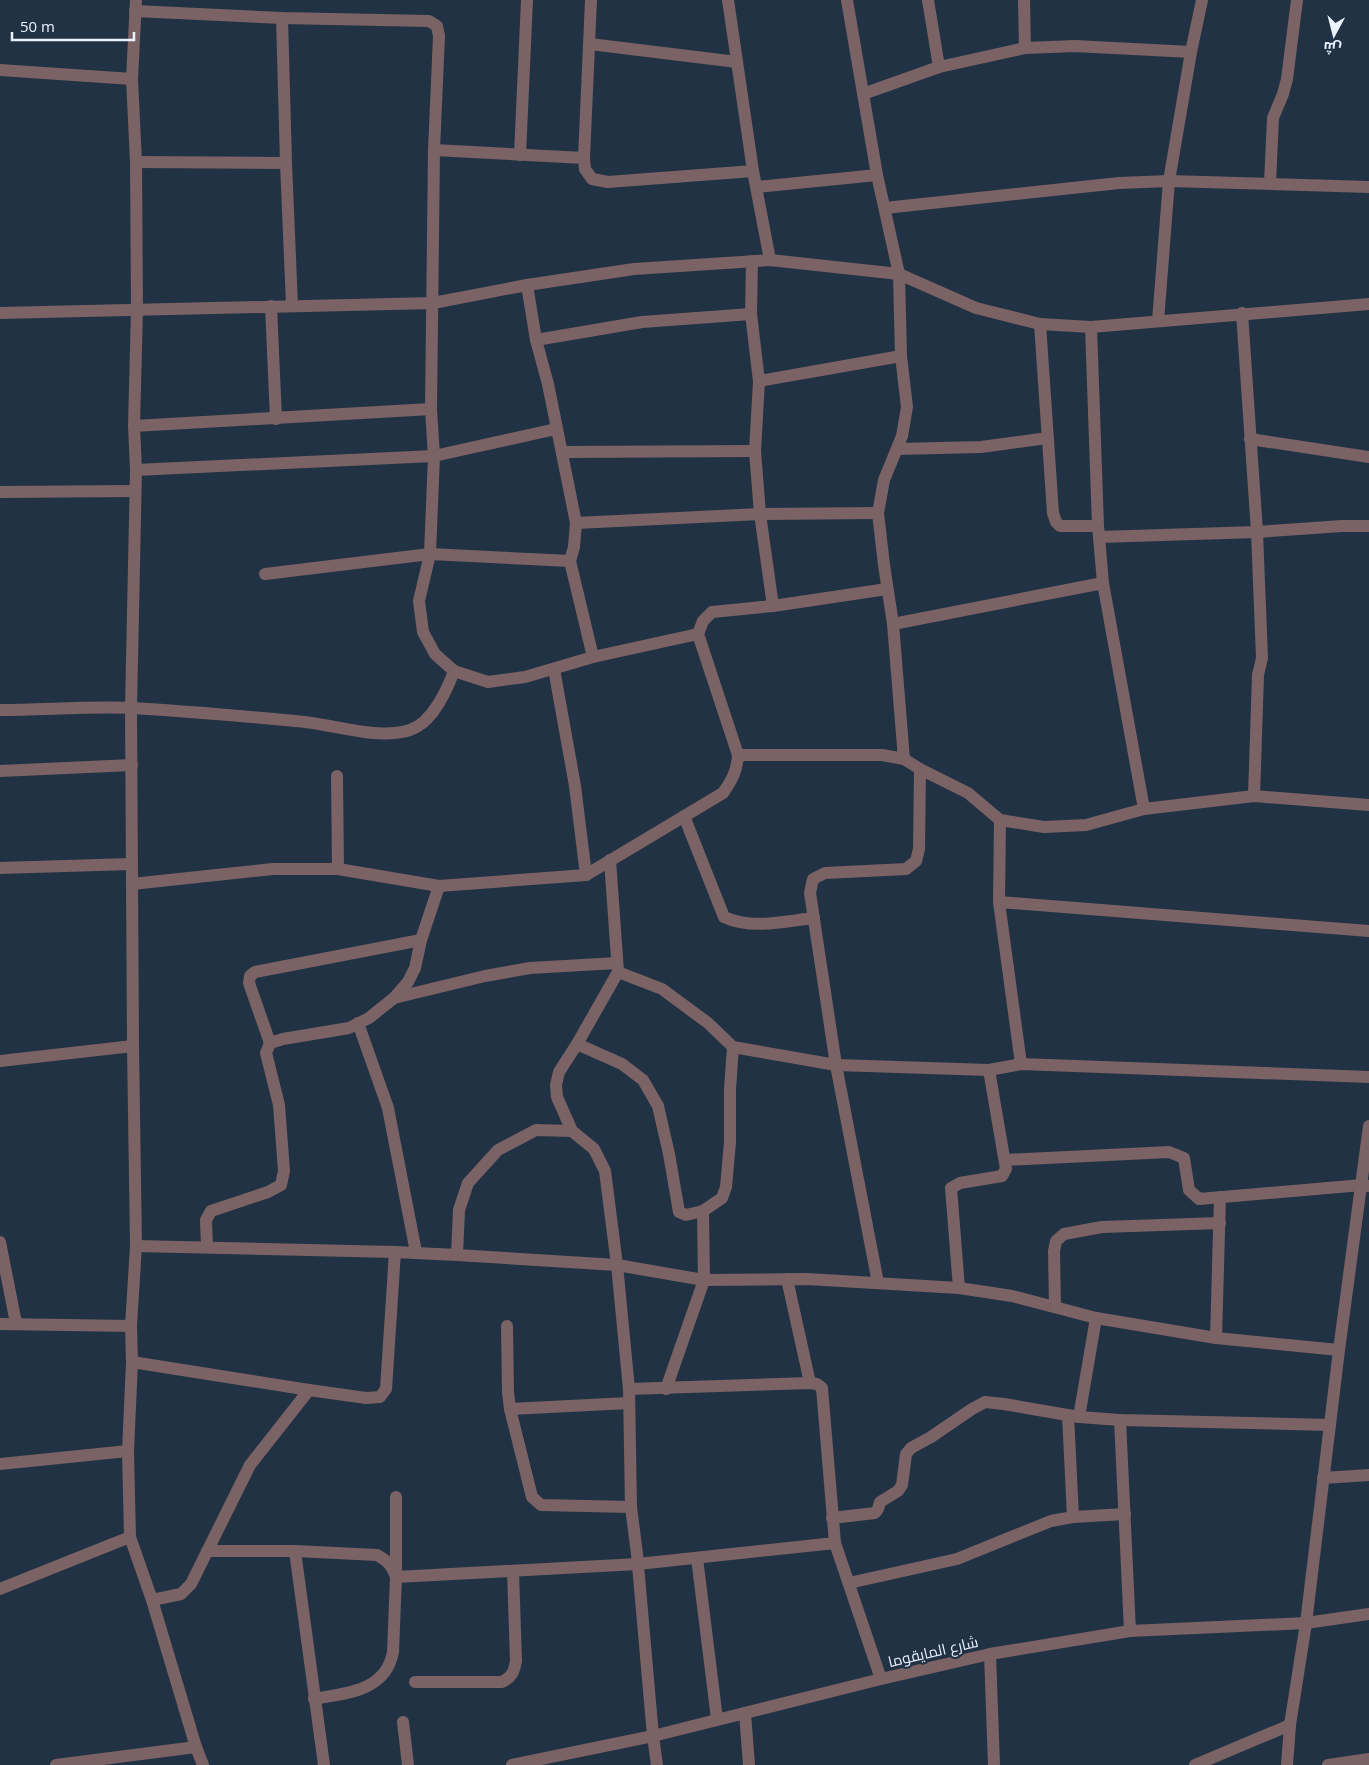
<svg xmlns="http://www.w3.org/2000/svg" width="1369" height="1765" font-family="'Open Sans',Cairo,sans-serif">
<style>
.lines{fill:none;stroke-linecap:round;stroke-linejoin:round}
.minor{stroke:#7b6264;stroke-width:12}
.tertiary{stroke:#7b6264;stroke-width:12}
.labels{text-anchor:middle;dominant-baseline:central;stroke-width:4.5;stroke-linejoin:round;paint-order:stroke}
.street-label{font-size:15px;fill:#eaf3fd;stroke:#213245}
</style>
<rect width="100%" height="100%" fill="#213245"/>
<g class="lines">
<g class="minor">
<polyline points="136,0 132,79 136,162 137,309 134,426 136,470 131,708 133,1046 136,1246 131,1326 132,1362 128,1451 130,1537 152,1600 196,1747 203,1765"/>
<polyline points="591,0 584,158 585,169 592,179 608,182 753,171"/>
<polyline points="728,0 753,171 770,260"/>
<polyline points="847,0 877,175 899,274 901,356 907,407 902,436 884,480 878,513 884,565 893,624 904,759"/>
<polyline points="928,0 939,67"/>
<polyline points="1024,0 1025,48"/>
<polyline points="135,11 282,18 429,21 437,26 439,36 434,150 431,409 434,456 430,554 419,601 423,632 435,654 454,671 488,682 525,677 593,657 698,634"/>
<polyline points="282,18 286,163 292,305"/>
<polyline points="590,44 737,62"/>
<polyline points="0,70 132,79"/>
<polyline points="863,94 939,67 1025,48 1075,46 1191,52"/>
<polyline points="434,150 584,158"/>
<polyline points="520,155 527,0"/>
<polyline points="136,162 286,163"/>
<polyline points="1270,183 1273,118 1283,94 1287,79 1297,0"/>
<polyline points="757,187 877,175"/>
<polyline points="885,208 1119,183 1169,181 1369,187"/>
<polyline points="527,285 536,340 548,384 576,523 574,547 570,561 593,657"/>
<polyline points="271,306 276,419"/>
<polyline points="0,313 433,303 527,285 634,269 770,260 899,274 976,308 1040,324 1091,327 1369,304"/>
<polyline points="1242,313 1257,532 1262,658 1258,675 1254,796"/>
<polyline points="1158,321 1169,181 1191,52 1202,0"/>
<polyline points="1040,324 1053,513 1056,522 1060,526 1098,526"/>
<polyline points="1091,327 1098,526 1103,583 1144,809"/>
<polyline points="536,340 642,322 751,314"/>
<polyline points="759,381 901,356"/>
<polyline points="134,426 431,409"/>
<polyline points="1250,439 1369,457"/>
<polyline points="897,449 981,447 1048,438"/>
<polyline points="562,452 755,451"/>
<polyline points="136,470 434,456 556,429"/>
<polyline points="0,492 135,491"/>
<polyline points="576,523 760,514 878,513"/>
<polyline points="1099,537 1257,532 1342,526 1369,526"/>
<polyline points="265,574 430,554 570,561"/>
<polyline points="773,606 887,589"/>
<polyline points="893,624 1103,583"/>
<polyline points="554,669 575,786 586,875"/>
<path d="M0,710C44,710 89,706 132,708C186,711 241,716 295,721C331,723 375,741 410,730C432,723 447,690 454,671"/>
<polyline points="738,755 882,755 904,759 920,769 968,793 1000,820 1044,827 1086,825 1144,809 1254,796 1369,805"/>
<polyline points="0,771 132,765"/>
<polyline points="337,776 338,869"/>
<path d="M684,816L724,917C752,930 785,921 814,918"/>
<polyline points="1000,820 999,902 1021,1064"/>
<polyline points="610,860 618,972 577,1044 559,1072 556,1085 557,1097 572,1131 594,1149 605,1171 617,1265 629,1389 631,1507 637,1554 653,1736 657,1765"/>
<polyline points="0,868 131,864"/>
<path d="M132,884L273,869H338L439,886L586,875L723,793C732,780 737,771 738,755L698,634L703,621L712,612L773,606L760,514L755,451L759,381L751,314L752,261"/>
<polyline points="999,902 1369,931"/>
<polyline points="618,972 662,989 708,1023 733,1047 836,1065 989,1070 1021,1064 1369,1077"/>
<polyline points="394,998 485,976 530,968 617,963"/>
<polyline points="358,1023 388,1108 416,1252"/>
<polyline points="270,1043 249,983 250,976 255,972 421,940"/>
<polyline points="577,1044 622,1064 643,1080 658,1106 669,1154 679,1212 686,1215 703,1211"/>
<polyline points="0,1061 133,1046"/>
<polyline points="1005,1160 1169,1152 1184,1158 1189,1190 1199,1199 1362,1185 1369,1186"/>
<polyline points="0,1242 16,1323"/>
<polyline points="136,1246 395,1252 457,1255 617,1265 704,1280 807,1279 959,1288 1012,1296 1096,1318 1216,1338 1339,1350"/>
<polyline points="207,1247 206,1220 211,1211 268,1192 281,1185 284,1171 279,1105 266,1053 270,1043 283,1039 349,1028 369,1018 394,998 408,982 415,968 421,940 439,886"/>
<polyline points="457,1255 459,1210 468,1183 498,1150 536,1130 572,1131"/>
<polyline points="787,1279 810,1383"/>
<polyline points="878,1283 836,1065 810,893 813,879 825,873 906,869 916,861 919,849 920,769"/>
<polyline points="959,1288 951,1188 960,1183 1002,1176 1006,1169 989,1070"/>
<polyline points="1055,1307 1054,1251 1056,1241 1064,1234 1102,1227 1220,1223"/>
<polyline points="0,1324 131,1326"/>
<polyline points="507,1326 508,1392 510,1409 532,1497 541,1505 631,1507"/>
<polyline points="1216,1338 1220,1197"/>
<polyline points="132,1362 309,1390 366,1398 380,1397 386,1389 387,1374 395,1252"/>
<polyline points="629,1389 810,1383 817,1384 822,1388 835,1543 881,1679"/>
<polyline points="666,1389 704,1280 703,1211 722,1198 726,1187 730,1142 730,1089 733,1047"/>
<polyline points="510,1409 629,1403"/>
<polyline points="1068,1415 1073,1517"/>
<polyline points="1079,1417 1096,1318"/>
<polyline points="1120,1420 1130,1631"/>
<polyline points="0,1464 128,1451"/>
<polyline points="1323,1478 1369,1475"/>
<polyline points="396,1497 396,1577 638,1564 835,1543"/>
<polyline points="832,1518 875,1513 878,1509 880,1502 898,1491 902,1485 906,1454 911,1448 931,1437 972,1409 985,1402 1004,1404 1079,1417 1120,1420 1330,1425"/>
<path d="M207,1551H295L377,1555C388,1561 392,1566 396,1577L393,1652C386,1691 347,1693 314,1699"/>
<polyline points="295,1551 324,1765"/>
<polyline points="697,1558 717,1719"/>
<polyline points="849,1583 957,1559 1051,1521 1073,1517 1125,1514"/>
<polyline points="0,1589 130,1537"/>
<polyline points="152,1600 181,1594 191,1584 250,1465 309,1390"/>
<polyline points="990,1654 994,1765"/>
<path d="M415,1682H502C512,1677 514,1672 516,1661L513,1571"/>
<polyline points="745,1713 749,1765"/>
<polyline points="403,1722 408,1765"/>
<polyline points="56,1765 196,1747"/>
<polyline points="1195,1765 1290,1725"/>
<polyline points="1328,1765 1369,1759"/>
</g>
<g class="tertiary">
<polyline points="512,1765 653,1736 881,1679 990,1654 1130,1631 1306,1623 1369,1614"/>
<polyline points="1287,1765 1290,1725 1306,1623 1339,1350 1369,1126"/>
</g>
</g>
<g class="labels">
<g class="street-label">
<text transform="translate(933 1651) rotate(-13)">شارع المايقوما</text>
</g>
</g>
<g transform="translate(1334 35) rotate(187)" stroke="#213245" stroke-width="4" paint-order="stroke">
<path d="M0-4L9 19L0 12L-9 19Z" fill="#eaf3fd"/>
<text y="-8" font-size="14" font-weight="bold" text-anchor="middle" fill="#eaf3fd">ش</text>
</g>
<path d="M12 32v8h122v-8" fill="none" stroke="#eaf3fd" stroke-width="2.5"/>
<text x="20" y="32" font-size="15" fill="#eaf3fd" stroke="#213245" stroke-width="4" paint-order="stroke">50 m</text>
</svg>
